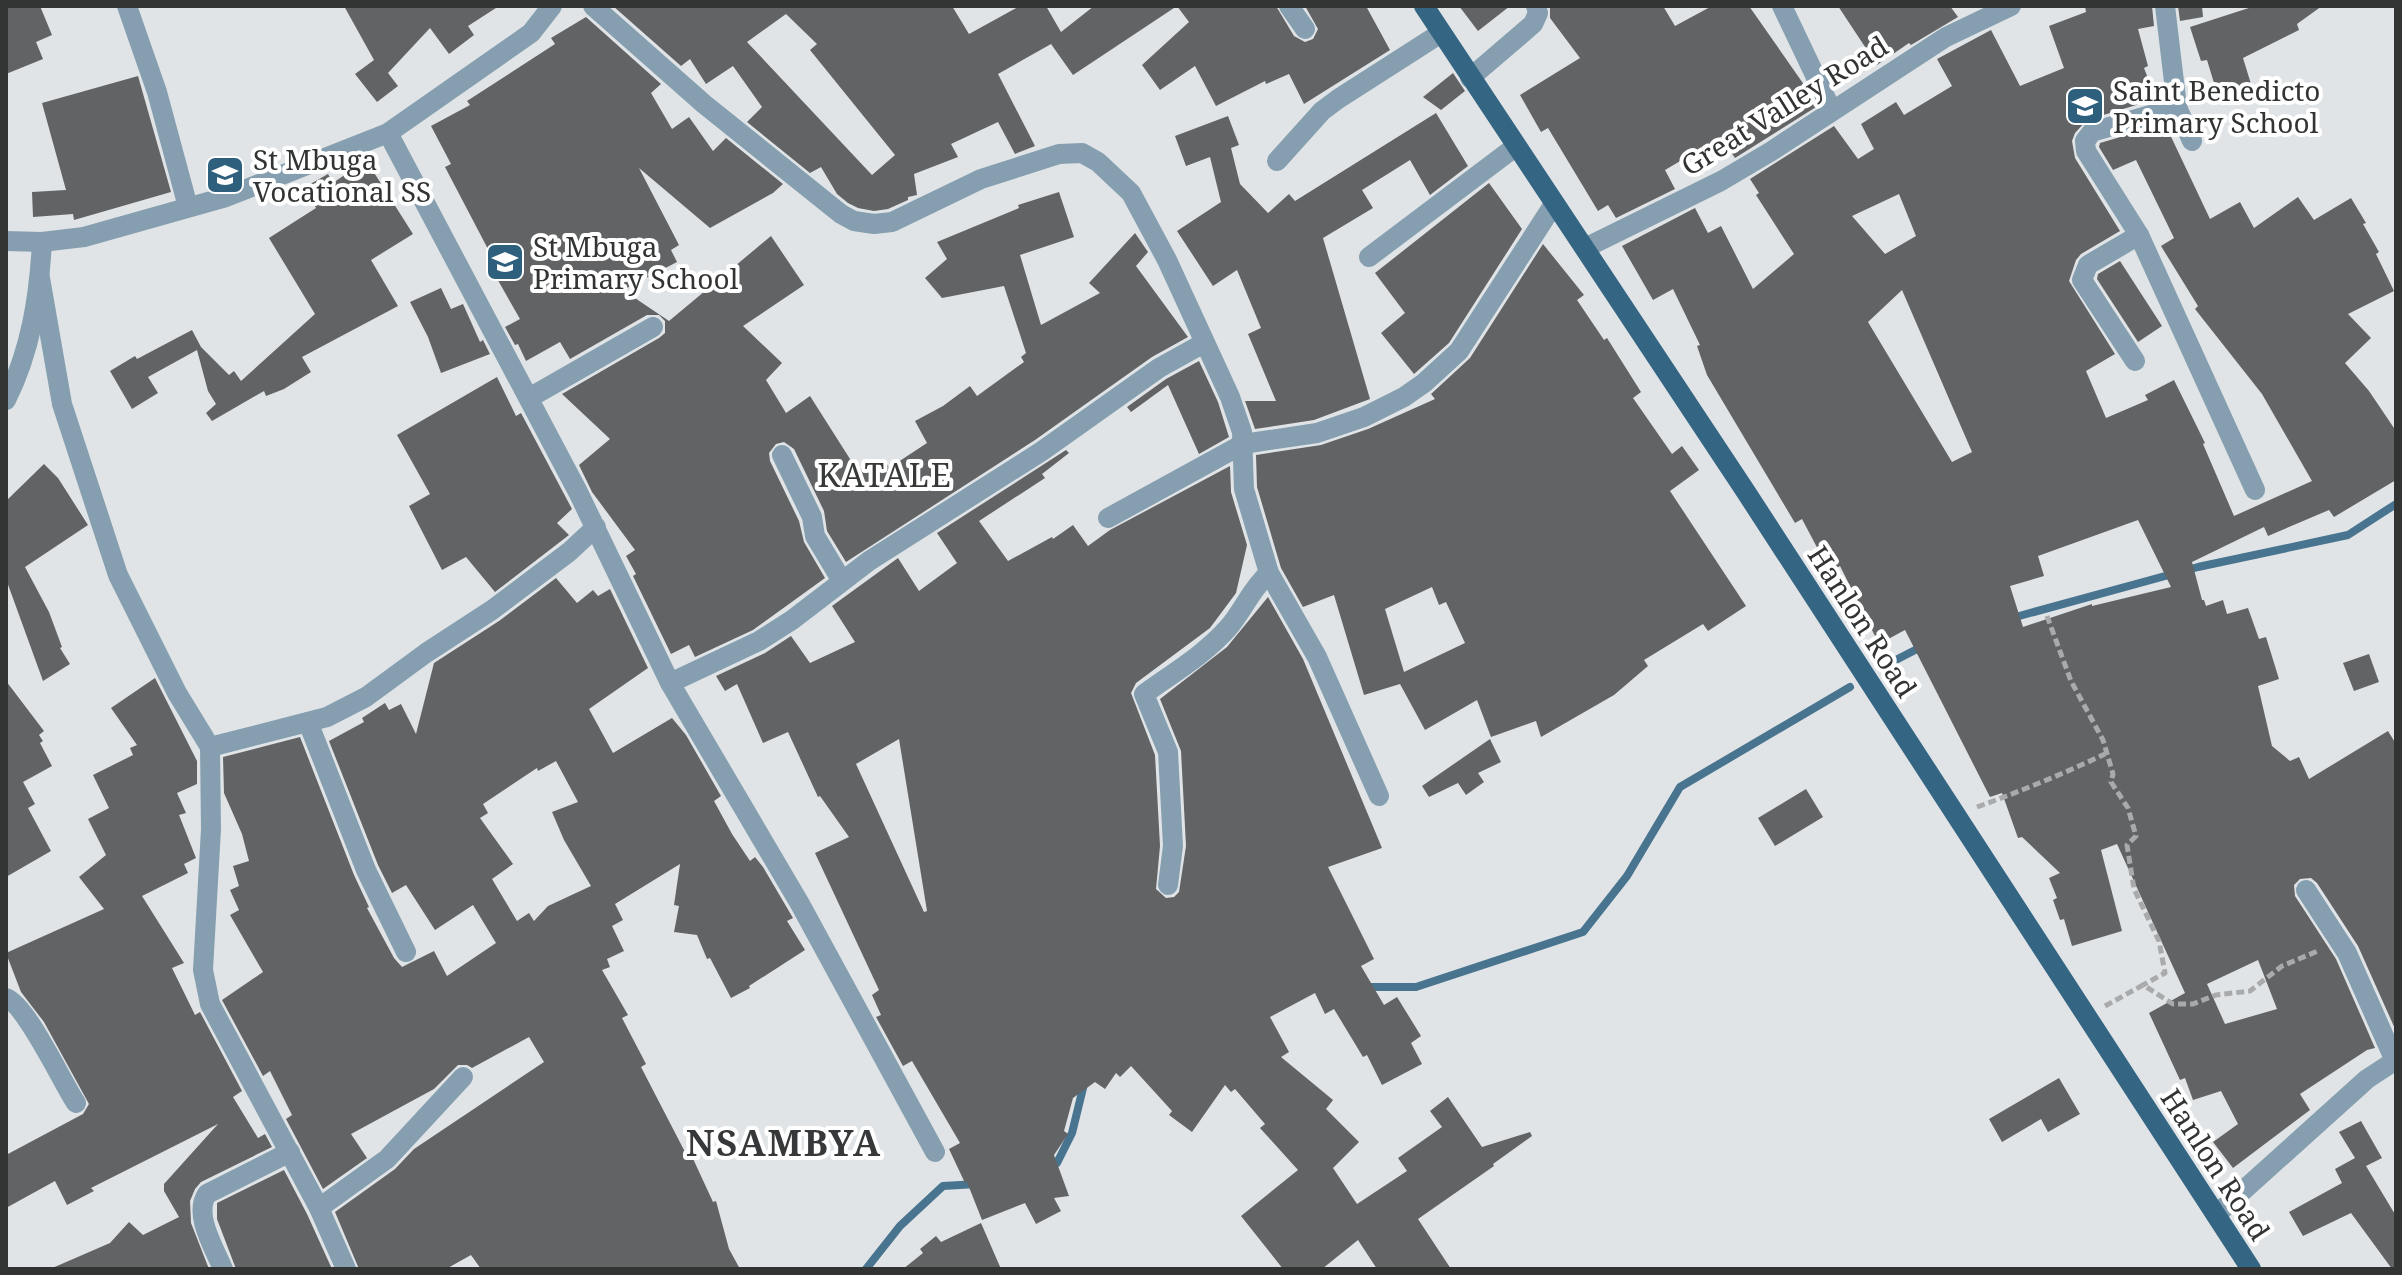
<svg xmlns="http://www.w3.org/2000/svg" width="2402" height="1275" font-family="'Noto Serif',serif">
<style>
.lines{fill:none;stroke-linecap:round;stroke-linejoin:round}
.stream{stroke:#49748f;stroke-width:8}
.building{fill:#616365;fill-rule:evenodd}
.path{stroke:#a8aaac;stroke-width:5;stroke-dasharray:8 4;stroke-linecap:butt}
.minor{stroke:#869fb0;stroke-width:20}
.major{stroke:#346684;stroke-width:20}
.labels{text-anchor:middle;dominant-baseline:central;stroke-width:8;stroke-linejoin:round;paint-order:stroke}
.poi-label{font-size:28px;fill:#323434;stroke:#fff;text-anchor:start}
.street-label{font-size:28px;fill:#323434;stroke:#fff}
.quarter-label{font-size:32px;letter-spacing:2px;fill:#363839;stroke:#fff}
.district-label{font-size:36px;font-weight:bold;letter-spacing:2px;fill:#363839;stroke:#fff}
</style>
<rect width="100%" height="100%" fill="#e1e4e6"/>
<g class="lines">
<g class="stream">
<polyline points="2012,618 2198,567 2348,535 2396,504"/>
<polyline points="1886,665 1923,646"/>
<polyline points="1364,987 1416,987 1583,932 1627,876 1680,787 1850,687"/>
<polyline points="1047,1167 1057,1163 1072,1133 1084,1084"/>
<polyline points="866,1269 900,1226 943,1186 977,1184"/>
</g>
</g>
<g class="building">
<polygon points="6,6 40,6 52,35 36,42 43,59 6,74"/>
<polygon points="344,6 499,6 468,26 474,35 449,54 430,28 388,73 398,86 377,102 355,74 374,60"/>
<path d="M613,6H952L969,34L1020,6H1046L1061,32L1094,6H1276L1294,36L1305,42L1313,39L1318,29L1305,6H1366L1390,50L1304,104L1289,74L1266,84L1265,81L1216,106L1195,66L1160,90L1142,65L1189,22L1177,6L1073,75L1051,44L998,74L1035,146L1015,154L998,122L951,144L958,157L914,174L917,195L908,197V200L888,209L874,211L858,208L848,203L837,194L821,167L810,173L747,122L762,107L733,66L706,84L690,59L681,66ZM786,14L817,44L810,50L895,155L872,175L747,42Z"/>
<polygon points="1459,6 1510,6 1478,31"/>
<polygon points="1550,6 1663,6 1675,26 1712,6 1749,6 1807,89 1816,107 1735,158 1721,137 1665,170 1675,189 1616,218 1608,205 1598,211 1548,128 1541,132 1520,95 1580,58 1550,18"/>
<polygon points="1838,6 1950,6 1958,17 1911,45 1909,43 1877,65"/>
<path d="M2085,6H2152L2154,26L2138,29L2148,66L2144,68L2156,99L2087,120L2075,133L2072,141L2075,158L2120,231L2081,254L2076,260L2069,281L2115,354L2086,371L2106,418L2148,400L2145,395L2174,380L2205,443L2203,444L2234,516L2312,481L2262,394L2195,309L2198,306L2161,246L2174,238L2136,160L2113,170L2099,147L2100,143L2165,124L2210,219L2240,202L2254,228L2298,197L2314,220L2351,198L2366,223L2363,224L2379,252L2376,254L2394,291L2348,314L2371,338L2345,363L2369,391L2396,431V480L2334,517L2329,510L2268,536L2264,527L2192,562L2202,600H2204L2206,606L2223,600L2227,614L2248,608L2259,639L2266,637L2279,679L2258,686L2272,746L2290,761L2299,757L2309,779L2388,731L2396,744V1031L2358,946L2317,883L2311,878L2300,879L2294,885L2295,896L2336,959L2375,1048L2367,1050L2300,1094L2310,1110L2233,1168L2213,1142L2238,1124L2221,1091L2193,1100L2185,1078L2180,1080L2149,1013L2185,993L2117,844L2101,850L2122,931L2072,946L2064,919L2060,920L2053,900L2057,898L2049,878L2060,873L2022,837L2018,838L2002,793L1990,797L1905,630L1879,644L1840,566L1830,572L1802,519L1795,523L1707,375L1697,346L1700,345L1673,289L1653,300L1622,246L1695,208L1708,233L1721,226L1753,289L1794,254L1756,195L1759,193L1750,179L1834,126L1858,159L1874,149L1861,124L1896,102L1904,115L1952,86L1937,59L1991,30L2020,86L2064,68L2049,26L2086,12ZM1899,194L1916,236L1885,254L1852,216ZM1902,290L1972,452L1952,462L1868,322ZM2138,520L2171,587L2092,606V604L2023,627L2010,586L2044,576L2038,556ZM2258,960L2277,1009L2225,1024L2207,984Z"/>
<polygon points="2178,6 2202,6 2203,17 2180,21"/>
<polygon points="2255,6 2322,6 2297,24 2299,30 2243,58 2251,84 2218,96 2207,60 2201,61 2190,27"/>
<polygon points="586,17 661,84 651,93 672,129 689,117 713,151 726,138 783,184 773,193 710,228 639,168 679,245 671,250 677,262 623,290 669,321 771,236 804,285 743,326 782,363 766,380 786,413 810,396 857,470 885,460 889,468 927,443 915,421 943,406 970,386 977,396 1024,362 1021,357 1026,353 1004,286 942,298 925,278 947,259 937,242 1019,208 1018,205 1059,192 1074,237 1020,255 1041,325 1100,293 1089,283 1135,233 1148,252 1136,266 1188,337 1152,357 1035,440 846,562 827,531 824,511 794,449 784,442 776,444 769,453 770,461 799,521 804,542 825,578 753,630 695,657 689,645 671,654 633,576 636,574 626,556 635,550 592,492 579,465 610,439 562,394 659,338 665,333 665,321 659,315 647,315 570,359 560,342 526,361 518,344 515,345 505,327 520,319 495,275 500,272 445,167 451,164 431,126 470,105 467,101 555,44 551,38"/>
<polygon points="1453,73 1465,91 1441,110 1423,97"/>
<polygon points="138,76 171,192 74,220 73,214 33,217 32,192 66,190 42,103"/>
<polygon points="1436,113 1468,166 1430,195 1410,160 1362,190 1373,208 1323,238 1370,399 1314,420 1255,429 1245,401 1276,401 1248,334 1261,328 1237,270 1213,286 1177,231 1221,202 1210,157 1186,166 1175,136 1228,116 1239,145 1231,148 1240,184 1268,213 1289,194 1295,201"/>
<polygon points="366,160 413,234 371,260 398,306 302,357 311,372 284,389 266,396 264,391 212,421 206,413 216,404 208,391 197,350 148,377 158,393 132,409 110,371 135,356 137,359 192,330 201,347 229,375 234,371 241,381 315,314 269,238 316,208 305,187 328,174 333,183"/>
<polygon points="1489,183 1522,229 1449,343 1414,374 1381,333 1405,313 1375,273"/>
<path d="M1543,244L1584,295L1577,300L1604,340L1607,338L1641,392L1633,398L1672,454L1682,446L1699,470L1670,491L1746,606L1708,631L1703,624L1644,660L1648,666L1614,695L1541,737L1536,721L1491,737L1477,700L1425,730L1400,684L1364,695L1334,595L1303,607L1281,568L1257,487L1256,455L1321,445L1368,429L1435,399L1431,394L1470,358ZM1432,587L1439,605L1446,602L1465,643L1404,672L1385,609Z"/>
<polygon points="2120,261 2162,326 2138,342 2097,279 2098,274"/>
<polygon points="441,288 451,309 463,304 480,342 483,340 490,354 441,373 428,337 410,302"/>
<polygon points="1199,361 1218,402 1229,437 1199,454 1168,385 1131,412 1127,407 1166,379"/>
<polygon points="497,377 516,416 521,413 572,509 557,523 569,535 495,592 466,557 442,570 409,506 430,494 397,435"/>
<path d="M1066,450L1069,453L1042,474L1045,478L979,521L1008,561L1052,537L1053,539L1073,525L1088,546L1110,530L1230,466L1231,492L1247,545L1236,593L1210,628L1136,683L1131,693L1155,755L1160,846L1156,889L1166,898L1174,897L1179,892L1186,846L1181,751L1160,699L1227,647L1268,597L1303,659L1382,848L1328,867L1374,959L1361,966L1384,1005L1397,997L1421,1036L1411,1043L1422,1064L1382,1085L1367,1055L1363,1057L1334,1009L1325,1014L1315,993L1270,1017L1289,1052L1281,1057L1333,1100L1326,1109L1359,1142L1333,1168L1357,1204L1407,1171L1398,1158L1442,1127L1430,1111L1448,1097L1482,1147L1530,1132L1532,1136L1493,1164L1494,1166L1418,1219L1451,1269H1377L1358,1240L1322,1269H1283L1241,1216L1298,1170L1260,1128L1265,1124L1235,1089L1231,1092L1225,1085L1192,1132L1169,1115L1172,1111L1131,1066L1120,1077L1116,1073L1105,1089L1095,1082L1073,1098L1064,1131L1068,1134L1054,1155L1069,1196L1054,1198L1061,1211L1036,1224L1025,1203L982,1220L967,1182L965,1183L949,1149L960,1143L912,1061L903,1066L876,1017L881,1015L872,995L879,990L815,853L849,837L820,796L818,797L788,732L763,743L737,684L725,691L716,676L765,653L791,636L810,663L855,642L832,606L898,558L919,591L957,563L937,533ZM899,739L927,911L924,912L856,764Z"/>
<polygon points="44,464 58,478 88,525 25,567 49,612 62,647 60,648 70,664 43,681 6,579 6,501"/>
<path d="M556,578L577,603L593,590L598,596L610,589L648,668L589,709L613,753L672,718L686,735L721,796L714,801L732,834L750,861L755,857L763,867L793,918L787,921L805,950L749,986L750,988L731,998L710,958L707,959L697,935L674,932L679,906L674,905L680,864L615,904L623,920L612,926L624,951L607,959L610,967L602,970L628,1015L622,1018L646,1064L641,1067L685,1152L689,1150L713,1202L716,1201L729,1249L740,1269H481L471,1255L446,1269H359L335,1212L395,1169L414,1149L544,1062L529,1037L472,1068L467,1065H458L434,1089L351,1134L367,1158L323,1189L286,1119L292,1115L270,1071L263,1076L222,1000L263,972L230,915L239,910L230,890L239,886L233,866L249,861L242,834L224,793L223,757L300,737L354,875L369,907L367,908L394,958L402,967L434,951L447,976L496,943L473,905L435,930L406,885L392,893L378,865L329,741L364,722L362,718L385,703L389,710L401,704L416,734L434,663L499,621ZM556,761L578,802L552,812L564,840L591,886L548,906L534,921L529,913L517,921L492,879L513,864L480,818L488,813L483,804L537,768L538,771Z"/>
<polygon points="2369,654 2379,682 2354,691 2343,663"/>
<polygon points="155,678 197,761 197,784 177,793 186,813 179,815 196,858 184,864 188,873 142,896 184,963 172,968 195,1015 200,1012 242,1091 233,1097 258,1138 265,1134 272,1147 201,1182 195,1189 190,1201 191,1223 209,1269 50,1269 110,1243 129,1222 143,1235 179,1217 164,1191 164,1184 218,1124 91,1188 94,1191 67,1205 55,1181 6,1208 6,1155 83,1114 89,1104 44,1022 21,992 6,953 104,909 79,877 106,855 88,819 109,808 93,775 133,755 130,748 137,745 111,708"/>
<polygon points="6,681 44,731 39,735 43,741 40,743 52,766 23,782 35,804 28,808 51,851 6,877"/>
<polygon points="1490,739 1501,762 1478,773 1484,782 1466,795 1458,783 1429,797 1422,786"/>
<polygon points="1806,789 1823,817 1775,846 1758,818"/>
<polygon points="2059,1078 2080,1114 2048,1132 2041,1119 2002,1142 1989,1119"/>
<polygon points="2361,1121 2382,1158 2366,1166 2396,1216 2396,1269 2392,1269 2351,1213 2303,1236 2289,1212 2342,1183 2335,1169 2355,1158 2339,1132"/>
<polygon points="284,1170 307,1214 332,1269 236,1269 217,1219 217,1203"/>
<polygon points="981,1223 1001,1269 903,1269 923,1253 920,1249 936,1236 941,1242"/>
</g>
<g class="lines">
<g class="path">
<polyline points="2047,616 2071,681 2103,740 2113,774 2111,782 2128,808 2136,836 2127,845 2134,889 2159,941 2165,973 2143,985"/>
<path d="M1977,807C2021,791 2063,774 2105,754"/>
<polyline points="2105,1006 2143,985 2173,1004 2193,1004 2216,995 2250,991 2282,966 2318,951"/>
</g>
<g class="minor">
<polyline points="127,6 157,92 188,207"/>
<polyline points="593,6 704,104 841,214 854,221 874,224 892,222 981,179 1059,154 1082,153 1098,162 1131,193 1167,260 1230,397 1242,432 1244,489 1269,573 1317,657 1379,796"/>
<polyline points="1289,6 1305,29"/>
<polyline points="1782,6 1832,111"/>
<polyline points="2165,6 2177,107 2192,141"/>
<polyline points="1470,78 1533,24 1538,13 1536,6"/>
<polyline points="2177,107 2092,132 2085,141 2086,151 2139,235 2255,490"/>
<polyline points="388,133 578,492 670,683 800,904 935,1152"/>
<polyline points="1277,161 1322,111 1338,99 1441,33"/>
<polyline points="6,241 42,242 84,237 226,197 388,133 531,33 552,6"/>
<polyline points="1585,248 1721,181 1770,152 1946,37 2011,6"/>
<polyline points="1369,257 1515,147"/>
<polyline points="40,278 62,404 118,575 177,693 210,747 327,717 366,697 426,653 492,610 569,552 596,527"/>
<polyline points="2135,361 2082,280 2088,265 2139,235"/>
<polyline points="529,398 653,327"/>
<path d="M6,400C31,350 39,297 42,242"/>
<polyline points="782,455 812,517 815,536 842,581"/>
<polyline points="1108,518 1243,444 1317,433 1364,417 1404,397 1424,383 1459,351 1554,204"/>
<polyline points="670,683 759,641 792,620 869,561 1042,451 1159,368 1204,343"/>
<polyline points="308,722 366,870 406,952"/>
<polyline points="210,747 211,829 203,970 210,1004 319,1208 346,1269"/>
<path d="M1168,885L1173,846L1168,752L1144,694C1173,673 1204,655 1228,628C1243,611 1251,589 1269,573"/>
<polyline points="2306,890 2347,953 2395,1061"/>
<path d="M6,998C26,1004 62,1082 76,1103"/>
<polyline points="319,1208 387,1159 463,1077"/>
<polyline points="2216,1215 2367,1079 2396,1060"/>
<path d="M223,1269C215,1249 193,1215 207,1194L290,1152"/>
</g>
<polyline class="major" points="1424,6 1746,492 2251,1269"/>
</g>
<defs>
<g id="school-square" transform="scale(2)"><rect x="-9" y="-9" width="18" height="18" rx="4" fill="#2e5f7d" stroke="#fff"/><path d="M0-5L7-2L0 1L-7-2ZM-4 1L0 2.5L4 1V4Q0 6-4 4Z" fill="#fff"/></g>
</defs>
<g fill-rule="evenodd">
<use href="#school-square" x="2085" y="106"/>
<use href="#school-square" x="225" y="175"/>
<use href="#school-square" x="505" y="262"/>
</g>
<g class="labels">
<g class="poi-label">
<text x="2113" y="90">Saint Benedicto<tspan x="2113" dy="32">Primary School</tspan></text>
<text x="253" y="159">St Mbuga<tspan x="253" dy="32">Vocational SS</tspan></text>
<text x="533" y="246">St Mbuga<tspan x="533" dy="32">Primary School</tspan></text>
</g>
<g class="street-label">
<text transform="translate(1784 105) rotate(-32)">Great Valley Road</text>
<text transform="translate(1863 621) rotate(57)">Hanlon Road</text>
<text transform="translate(2216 1164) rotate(57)">Hanlon Road</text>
</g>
<g class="quarter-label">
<text x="885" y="474">KATALE</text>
</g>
<g class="district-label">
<text x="784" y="1142">NSAMBYA</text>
</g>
</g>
<rect width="2402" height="1275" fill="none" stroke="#323434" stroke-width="16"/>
</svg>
